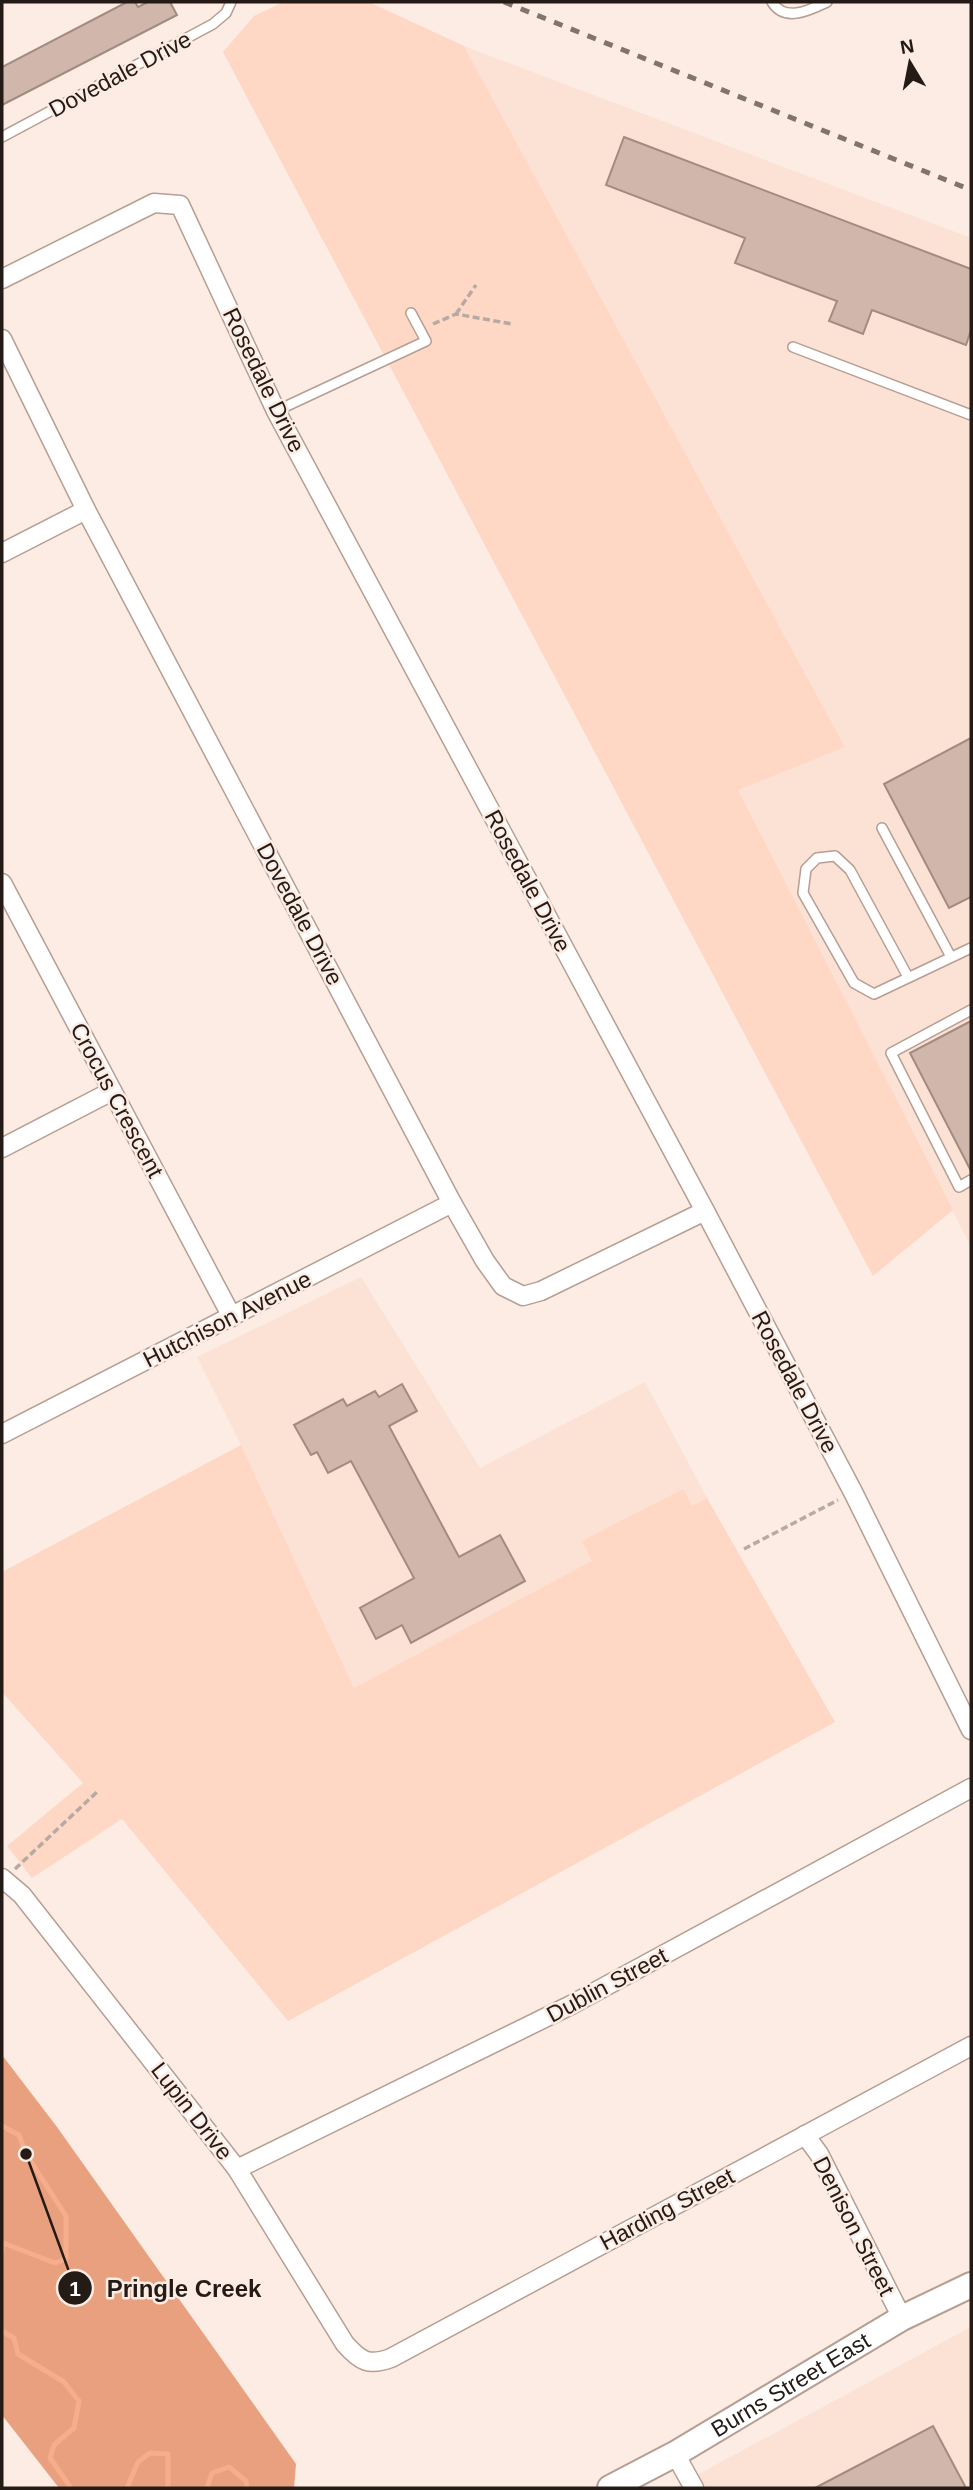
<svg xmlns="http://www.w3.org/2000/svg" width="973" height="2490" font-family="Arial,sans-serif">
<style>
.built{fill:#fce1d5}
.green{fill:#fed7c5}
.forest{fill:#e9a07f}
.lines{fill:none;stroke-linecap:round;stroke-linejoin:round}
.stream{stroke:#f7ad8b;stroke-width:5}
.building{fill:#d0b6ab;stroke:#a38b80;stroke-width:2}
.lane-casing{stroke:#b79e93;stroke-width:12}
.street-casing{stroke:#b79e93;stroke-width:21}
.secondary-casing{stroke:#b79e93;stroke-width:28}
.path{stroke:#b7aaa3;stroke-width:3.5;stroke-dasharray:7 3.5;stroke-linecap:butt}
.lane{stroke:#fff;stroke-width:9}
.street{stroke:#fff;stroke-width:18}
.secondary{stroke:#fff;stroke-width:24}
.rail{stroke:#80746e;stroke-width:5;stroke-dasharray:9 9;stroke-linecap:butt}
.labels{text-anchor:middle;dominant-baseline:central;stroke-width:5;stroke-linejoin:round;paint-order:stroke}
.street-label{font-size:23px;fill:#241b17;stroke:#fcece4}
.leader{fill:none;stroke:#241b17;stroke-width:2.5}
.callout-dot{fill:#241b17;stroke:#fcece4;stroke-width:2.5}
.mark-label{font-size:21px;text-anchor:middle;font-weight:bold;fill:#fff}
.callout-label{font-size:24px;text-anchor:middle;font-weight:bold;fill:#241b17;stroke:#fcece4;stroke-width:5;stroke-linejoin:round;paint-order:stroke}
</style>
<rect width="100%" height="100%" fill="#fcece4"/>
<g class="built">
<polygon points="464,46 971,238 971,1247 737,789 845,747"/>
<polygon points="361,1277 480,1468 645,1382 707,1498 546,1587 354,1688 241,1445 197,1357"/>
<polygon points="971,2327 971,2488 673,2488"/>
</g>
<g class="green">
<polygon points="283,2 369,2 464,46 845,747 738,790 953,1210 873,1276 223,52 254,16"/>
<polygon points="241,1445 354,1688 592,1561 582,1541 683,1489 692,1506 707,1498 835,1722 288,2021 122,1819 32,1878 7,1846 83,1783 2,1692 2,1572"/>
</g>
<polygon class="forest" points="2,2055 57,2127 296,2464 294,2488 59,2488 2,2415"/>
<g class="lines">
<g class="stream">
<polyline points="2,2126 19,2135 26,2154 66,2216 66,2259 55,2263 3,2243 2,2251"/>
<polyline points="2,2331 14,2338 18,2354 64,2382 79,2401 74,2428 54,2445 50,2458 71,2488"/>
<polyline points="127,2488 138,2462 150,2453 168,2454 168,2486 166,2488"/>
<polyline points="207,2488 212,2473 229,2467 246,2481 247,2488"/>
</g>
</g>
<g class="building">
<polygon points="127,2 135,2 138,7 148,2 170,2 177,15 2,105 2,67"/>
<polygon points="624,137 971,269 971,330 966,345 872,310 863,334 829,321 837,301 735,263 745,238 606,185"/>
<polygon points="971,738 971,897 949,908 884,784"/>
<polygon points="971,1021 971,1171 910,1053"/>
<polygon points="402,1384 417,1411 389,1426 459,1557 500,1535 525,1581 411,1643 402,1625 376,1639 360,1608 414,1578 351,1461 328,1473 317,1452 311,1455 294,1425 343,1399 347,1406 375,1391 379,1397"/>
<polygon points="933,2426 966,2488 815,2488"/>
</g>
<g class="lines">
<g class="lane-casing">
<g id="lane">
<path d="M772,2C785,23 810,10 827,2"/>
<polyline points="2,137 213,24 226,13 231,2"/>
<polyline points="793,347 971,415"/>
<polyline points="276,411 426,341 411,313"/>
<polyline points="882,828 951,957"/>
<polyline points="908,977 850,870 835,856 817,858 806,869 803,893 854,983 874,994 971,948"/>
<polyline points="971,1010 891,1053 959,1187 971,1180"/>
</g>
</g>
<g class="street-casing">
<g id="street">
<polyline points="2,279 154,203 180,205 276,411 705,1211 853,1492 971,1730"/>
<polyline points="2,339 86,510 452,1203 485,1261 503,1286 523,1296 541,1291 705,1211"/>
<polyline points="2,553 86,510"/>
<polyline points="2,883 232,1317"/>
<polyline points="2,1148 112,1091"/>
<polyline points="2,1434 452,1203"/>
<path d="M2,1878L22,1895L237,2169L345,2344C361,2362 369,2366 391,2358L971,2046"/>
<polyline points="805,2135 819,2154 902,2318"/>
<polyline points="237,2169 571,2005 971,1788"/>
<polyline points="675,2454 694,2488"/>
</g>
</g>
<g class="secondary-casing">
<g id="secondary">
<path id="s1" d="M610,2488L675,2454L902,2318L971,2285"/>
</g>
</g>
<g class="path">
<polyline points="456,314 476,285"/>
<polyline points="433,324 456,314 512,324"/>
<polyline points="744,1549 838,1500"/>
<polyline points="15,1869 97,1792"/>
</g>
<use href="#lane" class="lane"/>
<use href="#street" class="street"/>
<use href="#secondary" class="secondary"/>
<polyline class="rail" points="504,2 971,190"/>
</g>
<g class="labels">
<g class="street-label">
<text transform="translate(120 74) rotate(-28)">Dovedale Drive</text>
<text transform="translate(264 380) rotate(64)">Rosedale Drive</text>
<text transform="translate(528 881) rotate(62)">Rosedale Drive</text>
<text transform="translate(300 914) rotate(62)">Dovedale Drive</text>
<text transform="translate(117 1100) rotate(62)">Crocus Crescent</text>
<text transform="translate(227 1319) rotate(-27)">Hutchison Avenue</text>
<text transform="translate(795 1382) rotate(62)">Rosedale Drive</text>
<text transform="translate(607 1985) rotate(-28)">Dublin Street</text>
<text transform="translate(192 2111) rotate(52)">Lupin Drive</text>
<text transform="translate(667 2209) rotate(-28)">Harding Street</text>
<text transform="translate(854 2226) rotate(63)">Denison Street</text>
<text stroke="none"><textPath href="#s1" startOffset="208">Burns Street East</textPath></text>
</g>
</g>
<path class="leader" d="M26 2154L75 2288"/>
<g class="callout-dot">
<circle cx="26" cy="2154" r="7"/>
<circle cx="75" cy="2288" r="18"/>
</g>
<g class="mark-label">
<text x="75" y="2296">1</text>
</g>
<g class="callout-label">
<text x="184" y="2297">Pringle Creek</text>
</g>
<rect width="973" height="2490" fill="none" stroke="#241b17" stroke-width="7"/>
<g transform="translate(910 63) rotate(350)" stroke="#fcece4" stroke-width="5" paint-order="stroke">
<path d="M0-5L12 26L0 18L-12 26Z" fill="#241b17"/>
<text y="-10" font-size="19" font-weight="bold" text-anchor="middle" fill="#241b17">N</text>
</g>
</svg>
